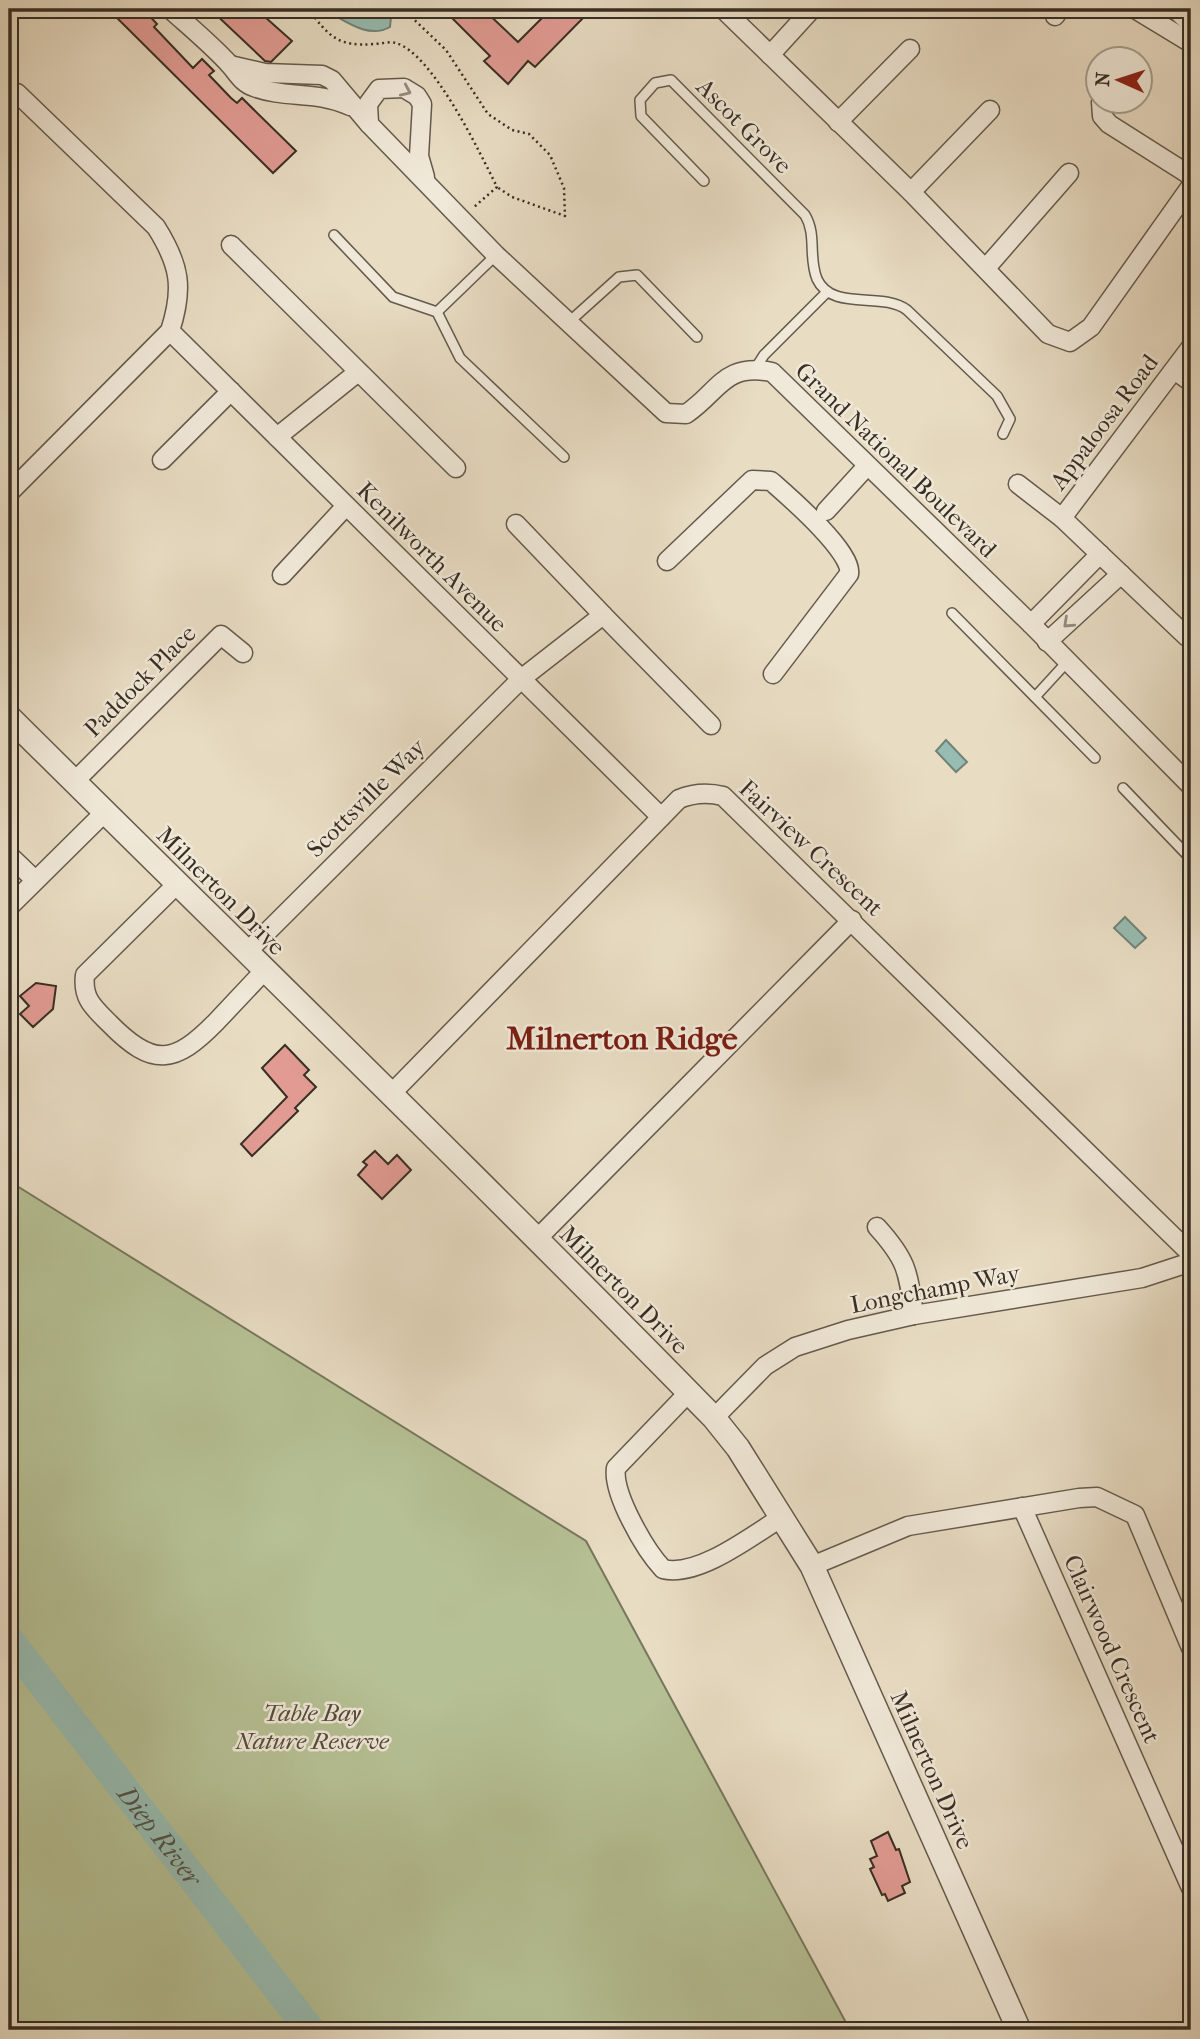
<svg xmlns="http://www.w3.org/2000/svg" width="1200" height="2039" font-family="'IM FELL French Canon',serif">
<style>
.green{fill:#b5c094;stroke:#76775c;stroke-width:2}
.water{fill:#97bcb1;stroke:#718379;stroke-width:2}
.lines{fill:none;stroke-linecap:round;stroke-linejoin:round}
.river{stroke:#97bcb1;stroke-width:30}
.building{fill:#e19b93;stroke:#382e24;stroke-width:2}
.service-casing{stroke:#645a4c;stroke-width:12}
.minor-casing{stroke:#645a4c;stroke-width:21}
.tertiary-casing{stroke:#645a4c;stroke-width:26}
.path{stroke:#382e24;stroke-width:2.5;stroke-dasharray:2 3.5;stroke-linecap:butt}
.service{stroke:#f0e8d8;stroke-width:9}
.minor{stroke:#f0e8d8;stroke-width:18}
.tertiary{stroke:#f0e8d8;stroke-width:23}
.oneway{stroke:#948b7e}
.labels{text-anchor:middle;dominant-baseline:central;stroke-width:5;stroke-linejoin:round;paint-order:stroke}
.street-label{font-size:24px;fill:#382e24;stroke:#f0e8d8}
.park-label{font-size:24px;font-style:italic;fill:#514b3a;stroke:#f0e8d8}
.water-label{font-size:26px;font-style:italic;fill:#505247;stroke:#f0e8d8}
.district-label{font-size:32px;font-weight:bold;fill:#7a1f14;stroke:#f0e8d8}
</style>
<rect width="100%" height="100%" fill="#e8dcc3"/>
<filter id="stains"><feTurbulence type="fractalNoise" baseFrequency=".00286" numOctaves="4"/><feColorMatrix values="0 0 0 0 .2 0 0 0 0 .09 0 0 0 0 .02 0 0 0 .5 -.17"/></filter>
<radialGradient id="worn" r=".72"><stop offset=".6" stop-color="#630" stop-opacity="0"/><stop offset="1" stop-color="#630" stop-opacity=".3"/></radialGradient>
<polygon class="green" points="9,1181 586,1541 850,2030 9,2030"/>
<g class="water">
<path d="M323,9H388L391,17L390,27C367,40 343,19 323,9Z"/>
<polygon points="946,740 967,762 956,772 936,751"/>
<polygon points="1125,917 1146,938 1135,948 1114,928"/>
</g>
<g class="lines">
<path class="river" id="s1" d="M9,1640L310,2030"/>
</g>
<g class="building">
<polygon points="108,9 143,9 157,24 154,27 193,68 202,59 214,71 209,75 231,98 237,103 242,98 296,151 273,173"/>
<polygon points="210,9 256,9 292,41 271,62 265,61"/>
<polygon points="443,9 483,9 518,42 551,9 580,9 586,15 535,67 528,61 508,84 484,61 490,56"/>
<polygon points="36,983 56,986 53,1009 33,1027 20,1014 29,1006 20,996"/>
<polygon points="285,1045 309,1070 304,1075 316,1087 295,1108 298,1111 252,1156 241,1144 287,1097 262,1068"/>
<polygon points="375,1151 388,1164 397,1155 411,1170 382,1199 358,1175 367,1165 363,1162"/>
<polygon points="888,1832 896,1850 899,1849 910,1882 902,1886 905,1893 888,1901 885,1894 882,1895 870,1869 874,1867 870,1859 877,1856 871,1841"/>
</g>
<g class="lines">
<g class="service-casing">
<g id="service">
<path d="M704,181L641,116L640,100L655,83L671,80L805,215C817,235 808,257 817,279C832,312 882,291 907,310L997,396L1010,419L1003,434"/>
<polyline points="334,235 393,297 437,312 460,358 564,457"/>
<polyline points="437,312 496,255"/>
<polyline points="569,322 619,277 637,275 697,337"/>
<polyline points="755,369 764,355 827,292"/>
<polyline points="952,613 1095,758"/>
<polyline points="1035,697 1067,662"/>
<polyline points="1123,788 1191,859"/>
</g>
</g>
<g class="minor-casing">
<g id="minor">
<path d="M170,9C190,27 212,45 230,65C238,74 242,83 254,87C286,99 315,90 350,106"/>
<polyline points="723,9 911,192 1048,334 1070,342 1091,327 1191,186"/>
<polyline points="1135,9 1191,43"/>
<polyline points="1175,9 1191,24"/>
<polyline points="1055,16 1060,9"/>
<polyline points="770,55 812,9"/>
<path d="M230,65L265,73L322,75L332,80L369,124L496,255L666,413L686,414C720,391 723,363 772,372L1031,624L1191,786"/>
<polyline points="1101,102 1102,116 1109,124 1191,176"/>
<polyline points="838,122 910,49"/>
<polyline points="369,124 368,104 379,89 404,88 417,96 422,104 419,156 425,177"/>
<polyline points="911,192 990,110"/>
<polyline points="231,245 456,468"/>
<polyline points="986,268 1069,173"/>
<polyline points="170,331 661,817"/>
<polyline points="1174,370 1191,382"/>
<polyline points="277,437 358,372"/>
<polyline points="162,460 231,391"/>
<polyline points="1018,484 1062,518"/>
<path d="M9,493L170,331C184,288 180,265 156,227L17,93"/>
<polyline points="826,511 867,466"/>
<path d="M667,561L752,480L771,481C788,496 854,553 849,574L773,674"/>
<polyline points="282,575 346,506"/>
<polyline points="603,615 711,725"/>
<polyline points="1031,624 1100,554"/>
<polyline points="1187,637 1062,518 1191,347"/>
<polyline points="1047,642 1121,574"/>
<polyline points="74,782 221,635 243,653"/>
<polyline points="9,855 35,880"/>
<path d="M177,884L85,975C82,999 94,1008 110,1024C153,1068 175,1064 216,1022C232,1005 248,988 264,971"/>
<polyline points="9,907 105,812"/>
<polyline points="246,953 521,679 603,615 516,524"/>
<path d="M392,1093L679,799C694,793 707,792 723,796L1191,1254"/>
<path d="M877,1227C907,1260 908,1271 914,1315"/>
<polyline points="536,1240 852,920"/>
<path d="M689,1392L616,1468C612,1493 645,1550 663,1569C698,1578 753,1535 782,1517"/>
<polyline points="714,1418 765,1366 795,1347 848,1330 914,1315 1142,1278 1191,1262"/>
<polyline points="1022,1507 1191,1888"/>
<polyline points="812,1566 908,1526 1079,1498 1097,1497 1135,1515 1191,1648"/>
</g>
</g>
<g class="tertiary-casing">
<path id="tertiary" d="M9,717C244,950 482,1181 714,1418L738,1448L812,1566L1019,2030"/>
</g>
<g class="path">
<path d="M308,9C329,36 337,47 374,44C380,44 390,41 396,43C433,54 480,153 497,187L474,207"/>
<polyline points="403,9 446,50 488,114 512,130 529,134 550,155 564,188 565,216 512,197 497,187"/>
</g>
<use href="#service" class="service"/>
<use href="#minor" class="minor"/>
<use href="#tertiary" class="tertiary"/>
</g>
<defs><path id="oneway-chevron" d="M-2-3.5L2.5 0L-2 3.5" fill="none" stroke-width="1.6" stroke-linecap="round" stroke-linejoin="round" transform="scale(1.75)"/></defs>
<g class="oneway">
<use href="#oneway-chevron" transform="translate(406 91) rotate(24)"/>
<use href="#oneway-chevron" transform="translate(1068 623) rotate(137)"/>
</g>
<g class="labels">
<g class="street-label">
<text transform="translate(744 126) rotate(45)">Ascot Grove</text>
<text transform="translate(1104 422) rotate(-53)">Appaloosa Road</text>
<text transform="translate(896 460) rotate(44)">Grand National Boulevard</text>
<text transform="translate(432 557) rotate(45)">Kenilworth Avenue</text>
<text transform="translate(140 681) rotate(-45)">Paddock Place</text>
<text transform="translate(366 798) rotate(-45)">Scottsville Way</text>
<text transform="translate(811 848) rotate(43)">Fairview Crescent</text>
<text transform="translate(221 891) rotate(45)">Milnerton Drive</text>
<text transform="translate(935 1289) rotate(-11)">Longchamp Way</text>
<text transform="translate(624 1290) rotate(45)">Milnerton Drive</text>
<text transform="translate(1112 1649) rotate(66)">Clairwood Crescent</text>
<text transform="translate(932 1770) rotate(66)">Milnerton Drive</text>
</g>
<g class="park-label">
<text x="312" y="1713">Table Bay<tspan x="312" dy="28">Nature Reserve</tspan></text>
</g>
<g class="water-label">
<text stroke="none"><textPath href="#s1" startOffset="247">Diep River</textPath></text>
</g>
<g class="district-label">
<text x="622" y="1038">Milnerton Ridge</text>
</g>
</g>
<rect width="1200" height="2039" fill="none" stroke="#e8dcc3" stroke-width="35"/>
<rect x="10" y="10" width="1179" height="2018" fill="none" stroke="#382e24" stroke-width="3.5"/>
<rect x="18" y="18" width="1165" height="2004" fill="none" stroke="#382e24" stroke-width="2"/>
<g transform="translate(1119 80) rotate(273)"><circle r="33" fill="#f0e8d8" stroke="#a69e90" stroke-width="2"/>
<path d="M0-5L12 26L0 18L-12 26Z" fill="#8f2418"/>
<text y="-10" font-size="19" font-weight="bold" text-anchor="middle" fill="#382e24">N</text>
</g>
<rect width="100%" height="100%" filter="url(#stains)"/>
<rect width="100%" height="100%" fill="url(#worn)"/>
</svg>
